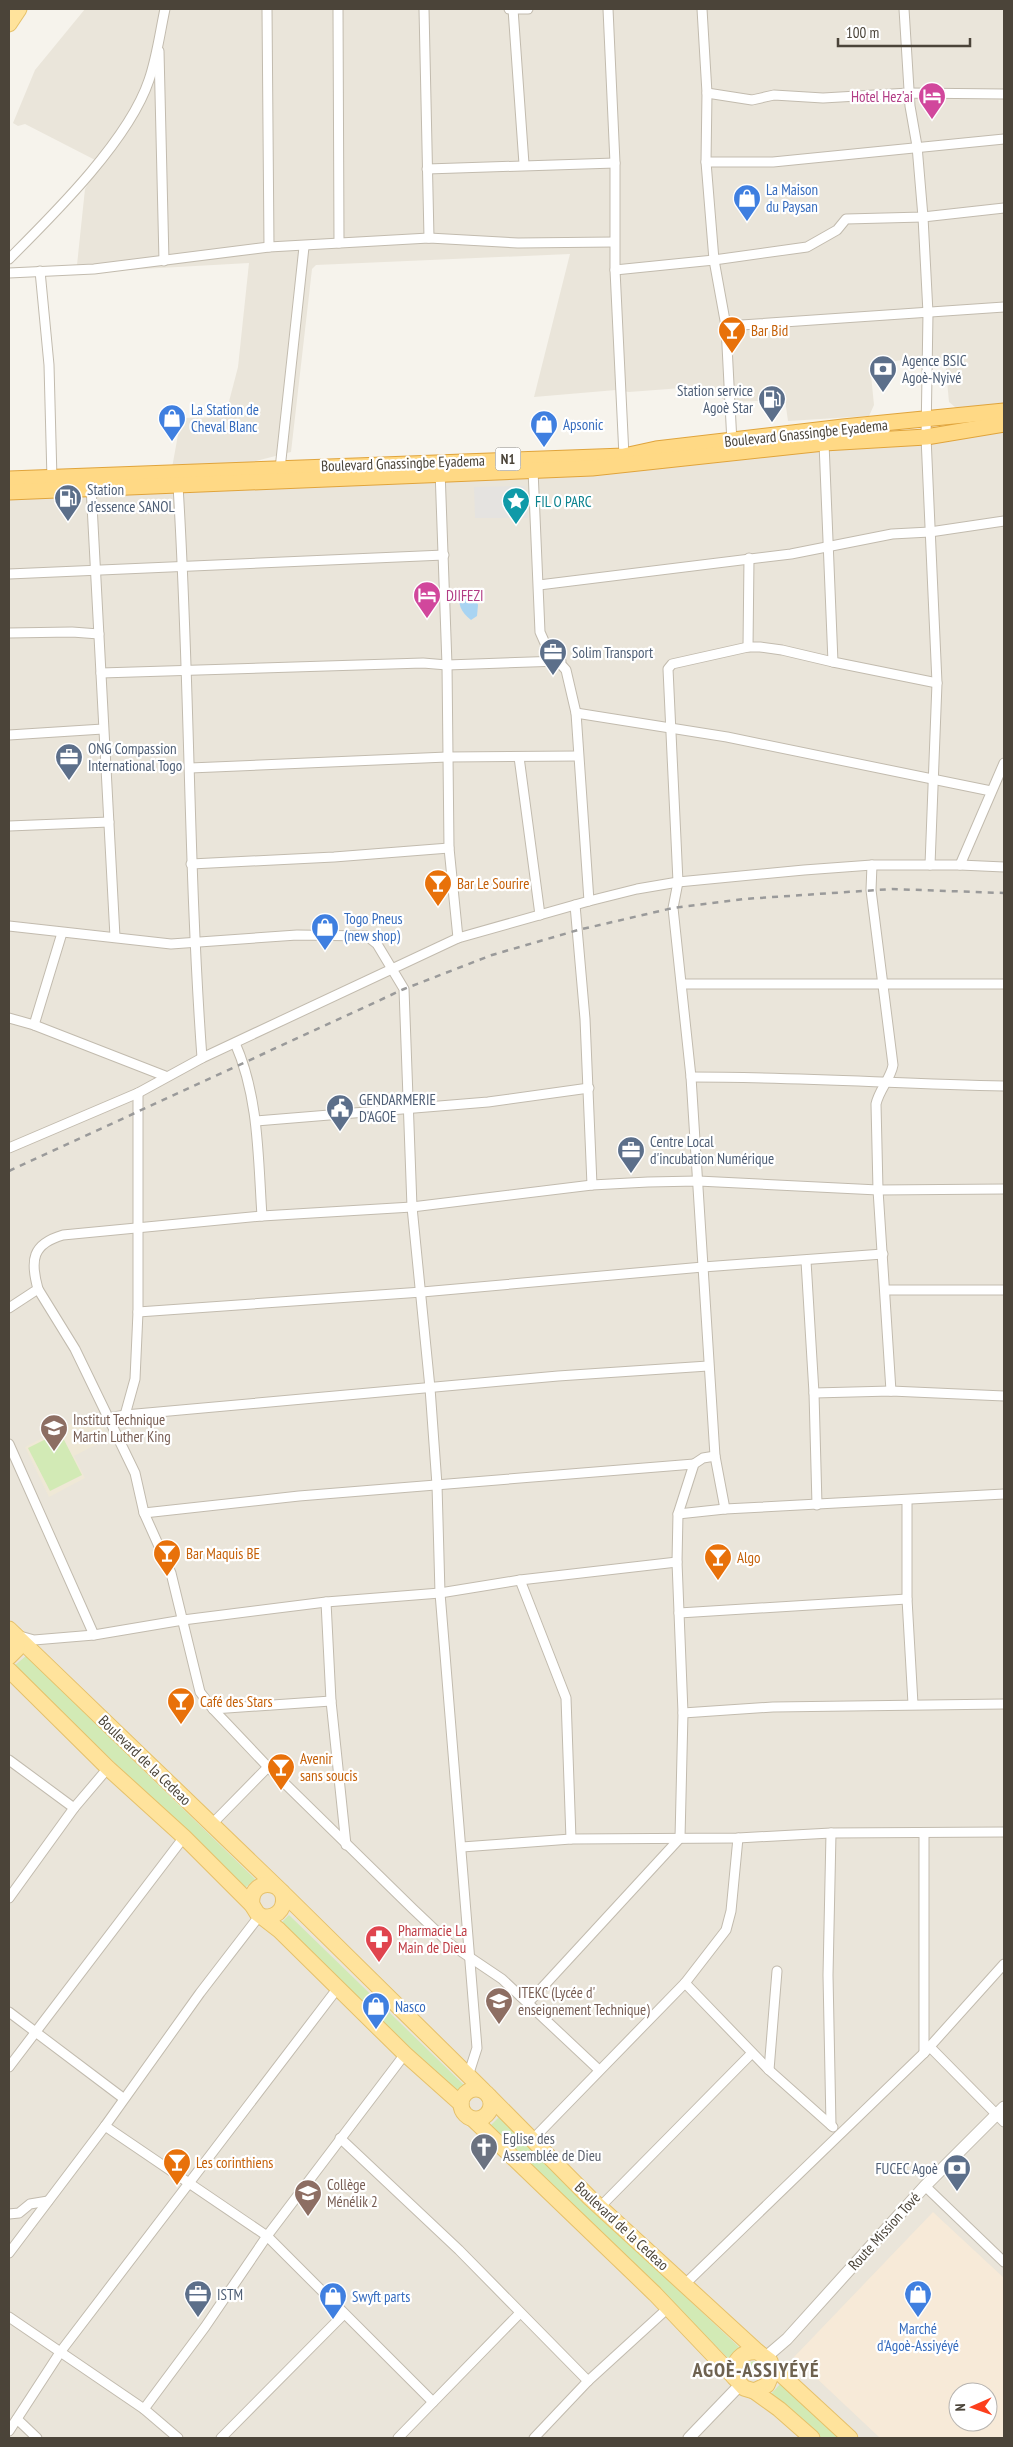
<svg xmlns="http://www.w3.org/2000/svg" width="1013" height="2447" font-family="'PT Sans Narrow',sans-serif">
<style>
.residential{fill:#eae5da;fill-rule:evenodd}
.commercial{fill:#f7ead8;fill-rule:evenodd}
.education{fill:#efe8d6}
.green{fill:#d2eab5}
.parking{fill:#e5e3e0}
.water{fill:#a9d4f2}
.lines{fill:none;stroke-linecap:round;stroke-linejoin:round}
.minor-casing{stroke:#c2bbae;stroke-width:11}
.tertiary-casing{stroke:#c2bbae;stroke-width:13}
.primary-casing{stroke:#e6c16a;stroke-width:17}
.trunk-casing{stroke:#e0a43c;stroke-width:17}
.minor{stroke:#fff;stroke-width:9}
.tertiary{stroke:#fff;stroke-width:11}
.primary{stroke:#ffe39c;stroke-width:15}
.trunk{stroke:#ffd985;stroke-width:15}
.rail{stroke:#9a9a9a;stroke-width:2.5;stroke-dasharray:6 6;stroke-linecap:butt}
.labels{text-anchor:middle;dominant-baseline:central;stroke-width:4.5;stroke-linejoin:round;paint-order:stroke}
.shield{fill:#fff;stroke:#817c74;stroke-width:1}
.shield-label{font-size:14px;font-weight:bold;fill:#4b4439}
.hotel-label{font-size:15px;fill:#b23c85;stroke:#fff;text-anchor:end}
.shop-label{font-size:15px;fill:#366cbe;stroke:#fff;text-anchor:start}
.food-label{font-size:15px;fill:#c56008;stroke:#fff;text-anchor:start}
.service-label{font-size:15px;fill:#4e5e75;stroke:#fff;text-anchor:start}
.street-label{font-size:15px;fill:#4b4439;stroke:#fff}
.culture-label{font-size:15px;fill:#0d838f;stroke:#fff;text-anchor:start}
.education-label{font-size:15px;fill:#785e54;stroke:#fff;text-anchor:start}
.health-label{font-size:15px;fill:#be3a42;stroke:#fff;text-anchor:start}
.worship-label{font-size:15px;fill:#5b616d;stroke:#fff;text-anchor:start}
.district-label{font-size:20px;font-weight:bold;letter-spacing:1px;fill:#6e6250;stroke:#fff}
</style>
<rect width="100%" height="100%" fill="#f6f3ec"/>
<g class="residential">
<polygon points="85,9 1004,9 1004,405 961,412 949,402 945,360 908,359 870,365 874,405 869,416 788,421 785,400 726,402 708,386 629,392 616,390 534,397 570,254 316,265 312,269 291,452 232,467 172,468 181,418 225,417 238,367 249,263 124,270 77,265 85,189 101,163 25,124 18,126 13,123 35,70"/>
<path d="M1004,420V2438H9V496L925,431ZM958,2392H988V2422H958Z"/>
</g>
<path class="commercial" d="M933,2212L1004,2278V2438H880L794,2357ZM958,2392H988V2422H958Z"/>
<polygon class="education" points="94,1412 109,1438 74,1456 85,1478 49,1497 25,1447"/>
<g class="green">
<polygon points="60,1432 82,1475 50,1491 28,1448"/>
<polygon points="26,1656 255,1879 245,1888 14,1666"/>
<polygon points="289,1915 464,2085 455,2094 281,1923"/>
<polygon points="499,2117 585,2202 740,2348 729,2359 619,2250 490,2126"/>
<circle cx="755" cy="2370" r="9"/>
<polygon points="783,2381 842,2438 820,2438 771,2394"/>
</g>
<polygon class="parking" points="525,486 528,518 475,518 474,487"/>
<path class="water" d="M464,588L473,591L478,605L477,616L471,620C461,612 457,604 460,591Z"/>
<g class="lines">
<g class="minor-casing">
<g id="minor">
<polyline points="267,9 269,247"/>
<polyline points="338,9 339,243"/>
<polyline points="424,9 429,238"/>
<polyline points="509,9 528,9"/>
<polyline points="513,9 524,164"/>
<polyline points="608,9 615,163 615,270 624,456"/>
<polyline points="702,9 707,93 706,162 714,260 726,326 732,443"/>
<polyline points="904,9 910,106 917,146 923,217 928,313 926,437 937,683 930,865"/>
<polyline points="159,51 164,261"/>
<polyline points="707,93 752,100 774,95 823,98 909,93 1004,94"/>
<polyline points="706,162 773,162 1004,139"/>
<polyline points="427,169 615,163"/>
<path d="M9,259C54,214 129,140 149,80C157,57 160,32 165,9"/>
<polyline points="615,270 714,260 807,247 837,230 846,219 923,217 1004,208"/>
<polyline points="40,271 49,365 52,479"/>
<polyline points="9,273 94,269 269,247 429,238 518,243 614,242"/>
<polyline points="726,326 1004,307"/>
<polyline points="824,443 833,662 937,683"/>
<polyline points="280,469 304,247"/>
<polyline points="440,470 447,665 449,848 458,938"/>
<polyline points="533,470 540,632 548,650 566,670 576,713 589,901"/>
<polyline points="91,486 115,937"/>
<path d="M178,486C190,676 188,868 202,1058"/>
<polyline points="9,574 444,555"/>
<polyline points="539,585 791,554 892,534 930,532 1004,521"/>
<polyline points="9,633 72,632 99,634"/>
<polyline points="748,647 749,558"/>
<polyline points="101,673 423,663 447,665 561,661"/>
<polyline points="576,713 727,737 991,791"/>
<polyline points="9,735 103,729"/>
<polyline points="519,757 540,915"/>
<polyline points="190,768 447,757 578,756"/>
<polyline points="9,826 109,822"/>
<polyline points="191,864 334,857 449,848"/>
<path d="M872,865L871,890L893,1065C891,1078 879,1090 876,1104L878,1190L891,1391"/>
<polyline points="960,865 1004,763"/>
<polyline points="575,905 585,1019 592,1185"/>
<polyline points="9,926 171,944 297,935 367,936 377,944 404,989 412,1207 430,1388 437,1485 440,1593 477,2048 468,2076"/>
<polyline points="683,984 1004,984"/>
<polyline points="9,1018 34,1025 165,1076"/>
<polyline points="34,1025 62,933"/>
<path d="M235,1043C259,1097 258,1158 262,1216"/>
<path d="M691,1077C796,1077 900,1084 1004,1086"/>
<polyline points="256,1121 488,1102 589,1088"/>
<polyline points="9,1148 138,1093 202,1058 458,938 589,901 637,889 678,882 804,870 872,865 960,865 1004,867"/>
<polyline points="806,1261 814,1393 817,1505"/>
<polyline points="38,1289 75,1349 135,1473 144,1513 171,1573 200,1692 213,1709 268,1767 413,1909 450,1944 502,1979 599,2070"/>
<polyline points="886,1290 1004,1290"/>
<path d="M9,1308L38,1289C30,1260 32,1244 63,1235L262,1216L412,1207L592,1185L648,1182L698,1181L878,1190L1004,1189"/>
<polyline points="138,1312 422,1292 703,1267 883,1254"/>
<polyline points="814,1393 891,1391 1004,1396"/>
<polyline points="125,1415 135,1379 138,1312 138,1093"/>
<polyline points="109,1418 125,1415 558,1376 708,1366"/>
<polyline points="9,1444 94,1635"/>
<polyline points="907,1500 907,1599 913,1704"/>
<polyline points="725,1509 715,1456 691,1077 673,908 678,882 668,669 672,664 748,647 760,647 782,650 833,662"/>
<polyline points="144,1513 299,1496 694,1464"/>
<polyline points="678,1514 725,1509 1004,1494"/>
<polyline points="520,1580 566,1698 571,1839"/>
<polyline points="326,1602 331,1701 346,1845"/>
<polyline points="679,1613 907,1599"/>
<polyline points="20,1636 34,1640 94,1635 183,1620 326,1602 440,1593 520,1580 677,1562"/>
<polyline points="213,1709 331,1701"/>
<polyline points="683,1713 773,1707 1004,1704"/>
<polyline points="9,1760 74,1808"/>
<polyline points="212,1824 268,1767"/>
<polyline points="924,1834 924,2053"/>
<polyline points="462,1847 571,1839 738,1838 831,1833 1004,1832"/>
<polyline points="9,1898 74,1808 108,1768"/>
<polyline points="685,1983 769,2070 833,2127"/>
<polyline points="528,2003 680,1838 683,1713 677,1562 678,1514 694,1464 703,1458 715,1456"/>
<polyline points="9,2012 123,2098"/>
<polyline points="929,2046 1004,2122"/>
<polyline points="9,2067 184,1837"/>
<polyline points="769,2070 777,1971"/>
<polyline points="831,2125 828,1975 831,1833"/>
<polyline points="105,2126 267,2236 433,2402"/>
<polyline points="340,2138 459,2250 588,2381"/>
<polyline points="532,2140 685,1983 726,1930 731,1911 738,1838"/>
<polyline points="925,2186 1004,2262"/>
<polyline points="600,2207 752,2053"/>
<polyline points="9,2214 19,2213 30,2204 48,2201"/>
<polyline points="9,2253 105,2126 200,1993 260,1915"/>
<polyline points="684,2285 924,2053 1004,1964"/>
<polyline points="9,2317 144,2409 178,2438"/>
<polyline points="144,2409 205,2327 267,2236 405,2054"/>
<polyline points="17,2419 37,2438"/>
<polyline points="9,2431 61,2351 337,1989"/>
<polyline points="221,2438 343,2315"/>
<polyline points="398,2438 520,2313"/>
<polyline points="534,2438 588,2381 668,2308"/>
</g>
</g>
<g class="tertiary-casing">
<g id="tertiary">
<polyline points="766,2357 787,2339 925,2186 1004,2107"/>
<polyline points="689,2438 740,2385"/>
</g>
</g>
<g class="primary-casing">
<g id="primary">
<polyline points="9,24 19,9"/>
<polyline points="9,1629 279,1889 483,2090"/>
<polyline points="9,1657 17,1649 15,1635"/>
<polyline points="9,1670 108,1768 184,1837 252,1905 257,1913 279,1930 405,2054 461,2104"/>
<path d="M252,1905C250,1890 261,1881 275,1886"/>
<path d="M265,1917C279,1917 287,1906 282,1892"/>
<circle cx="476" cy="2104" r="15"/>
<polyline points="474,2120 655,2294 734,2377 744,2388 754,2391 767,2385 773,2371 770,2361 758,2352 590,2198 489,2096"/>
<polyline points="772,2366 850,2438"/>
<path d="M734,2377C732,2361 742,2350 758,2352"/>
<polyline points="754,2391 779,2409 812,2438"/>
</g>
</g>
<g class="trunk-casing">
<g id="trunk">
<polyline points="9,479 624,456 656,449 843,427 1004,411"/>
<polyline points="9,492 592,468 824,443 926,437 1004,424"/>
</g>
</g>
<use href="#minor" class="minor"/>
<use href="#tertiary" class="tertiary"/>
<use href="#primary" class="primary"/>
<use href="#trunk" class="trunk"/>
<polyline class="rail" points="9,1171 404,989 492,955 578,930 673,908 744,899 892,889 1004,893"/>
</g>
<defs>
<g id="hotel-pin" transform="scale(1.4375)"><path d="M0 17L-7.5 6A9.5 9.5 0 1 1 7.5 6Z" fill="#d1479c" stroke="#fff"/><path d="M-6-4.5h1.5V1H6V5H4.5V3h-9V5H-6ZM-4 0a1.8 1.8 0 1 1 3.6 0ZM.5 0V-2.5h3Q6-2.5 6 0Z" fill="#fff"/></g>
<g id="shop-pin" transform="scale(1.4375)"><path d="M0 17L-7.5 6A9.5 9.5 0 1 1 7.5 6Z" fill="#3f7fe0" stroke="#fff"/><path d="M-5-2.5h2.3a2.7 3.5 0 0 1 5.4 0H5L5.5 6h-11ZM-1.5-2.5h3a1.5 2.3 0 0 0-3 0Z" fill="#fff"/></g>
<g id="bar-pin" transform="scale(1.4375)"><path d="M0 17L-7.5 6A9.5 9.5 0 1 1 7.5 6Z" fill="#e8710a" stroke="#fff"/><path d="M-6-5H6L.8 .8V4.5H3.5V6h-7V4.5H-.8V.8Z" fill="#fff"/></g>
<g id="bank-pin" transform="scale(1.4375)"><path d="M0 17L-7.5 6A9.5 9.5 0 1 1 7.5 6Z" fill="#5c6f8a" stroke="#fff"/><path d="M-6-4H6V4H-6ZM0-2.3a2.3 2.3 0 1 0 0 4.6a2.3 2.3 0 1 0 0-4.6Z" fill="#fff"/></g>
<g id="fuel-pin" transform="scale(1.4375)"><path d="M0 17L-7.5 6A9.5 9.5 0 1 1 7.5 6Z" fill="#5c6f8a" stroke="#fff"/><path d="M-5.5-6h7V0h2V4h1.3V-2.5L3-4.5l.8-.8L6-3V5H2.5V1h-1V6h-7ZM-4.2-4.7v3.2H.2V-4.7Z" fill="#fff"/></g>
<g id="sight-pin" transform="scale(1.4375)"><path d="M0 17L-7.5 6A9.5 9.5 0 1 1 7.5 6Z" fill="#0f9aa8" stroke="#fff"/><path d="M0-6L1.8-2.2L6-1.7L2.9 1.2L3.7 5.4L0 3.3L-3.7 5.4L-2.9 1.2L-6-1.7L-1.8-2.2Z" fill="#fff"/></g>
<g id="office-pin" transform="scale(1.4375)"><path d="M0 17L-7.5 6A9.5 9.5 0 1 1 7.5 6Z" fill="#5c6f8a" stroke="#fff"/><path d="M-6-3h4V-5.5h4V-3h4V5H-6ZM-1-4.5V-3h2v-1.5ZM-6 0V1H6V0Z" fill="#fff"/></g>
<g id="civic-pin" transform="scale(1.4375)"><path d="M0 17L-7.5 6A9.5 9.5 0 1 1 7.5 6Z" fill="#5c6f8a" stroke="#fff"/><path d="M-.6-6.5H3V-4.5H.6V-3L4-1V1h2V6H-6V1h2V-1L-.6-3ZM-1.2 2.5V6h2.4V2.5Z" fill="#fff"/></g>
<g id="school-pin" transform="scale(1.4375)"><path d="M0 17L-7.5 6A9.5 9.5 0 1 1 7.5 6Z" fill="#8d6e63" stroke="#fff"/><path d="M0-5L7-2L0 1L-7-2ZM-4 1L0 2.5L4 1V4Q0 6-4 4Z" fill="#fff"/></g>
<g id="pharmacy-pin" transform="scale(1.4375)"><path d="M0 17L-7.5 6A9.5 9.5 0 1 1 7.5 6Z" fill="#e0444e" stroke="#fff"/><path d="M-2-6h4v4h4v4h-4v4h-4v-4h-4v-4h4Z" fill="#fff"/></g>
<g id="church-pin" transform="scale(1.4375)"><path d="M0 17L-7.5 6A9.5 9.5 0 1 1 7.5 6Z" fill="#6b7280" stroke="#fff"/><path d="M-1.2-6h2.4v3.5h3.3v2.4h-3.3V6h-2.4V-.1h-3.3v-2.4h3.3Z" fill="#fff"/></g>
</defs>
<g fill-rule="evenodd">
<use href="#hotel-pin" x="932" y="96"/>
<use href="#shop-pin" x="747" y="198"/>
<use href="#bar-pin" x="732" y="330"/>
<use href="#bank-pin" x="883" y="369"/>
<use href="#fuel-pin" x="772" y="399"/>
<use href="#shop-pin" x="172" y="418"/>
<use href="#shop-pin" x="544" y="424"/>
<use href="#fuel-pin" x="68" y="498"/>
<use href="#sight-pin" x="516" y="501"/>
<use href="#hotel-pin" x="427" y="595"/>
<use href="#office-pin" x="553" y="652"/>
<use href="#office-pin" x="69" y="757"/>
<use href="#bar-pin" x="438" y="883"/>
<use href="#shop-pin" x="325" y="927"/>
<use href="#civic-pin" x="340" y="1108"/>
<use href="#office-pin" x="631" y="1150"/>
<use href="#school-pin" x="54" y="1428"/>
<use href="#bar-pin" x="167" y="1553"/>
<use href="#bar-pin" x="718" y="1557"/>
<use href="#bar-pin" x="181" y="1701"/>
<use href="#bar-pin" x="281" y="1767"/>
<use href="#pharmacy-pin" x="379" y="1939"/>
<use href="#school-pin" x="499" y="2001"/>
<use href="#shop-pin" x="376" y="2006"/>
<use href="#church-pin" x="484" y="2147"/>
<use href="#bar-pin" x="177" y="2162"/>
<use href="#bank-pin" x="957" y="2168"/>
<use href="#school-pin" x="308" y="2193"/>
<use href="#office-pin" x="198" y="2294"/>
<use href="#shop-pin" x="918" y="2294"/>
<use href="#shop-pin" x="333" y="2296"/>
</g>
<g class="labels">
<rect class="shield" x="495.5" y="447.5" width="25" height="23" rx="4"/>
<g class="shield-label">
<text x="508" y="459">N1</text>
</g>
<g class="hotel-label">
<text x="913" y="96">Hotel Hez'ai</text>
<text x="446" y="595" text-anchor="start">DJIFEZI</text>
</g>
<g class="shop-label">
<text x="766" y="189">La Maison<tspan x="766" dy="17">du Paysan</tspan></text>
<text x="191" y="409">La Station de<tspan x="191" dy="17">Cheval Blanc</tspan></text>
<text x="563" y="424">Apsonic</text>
<text x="344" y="918">Togo Pneus<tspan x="344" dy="17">(new shop)</tspan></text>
<text x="395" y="2006">Nasco</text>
<text x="352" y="2296">Swyft parts</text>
<text x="918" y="2328" text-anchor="middle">Marché<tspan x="918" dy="17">d'Agoè-Assiyéyé</tspan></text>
</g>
<g class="food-label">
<text x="751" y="330">Bar Bid</text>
<text x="457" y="883">Bar Le Sourire</text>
<text x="186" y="1553">Bar Maquis BE</text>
<text x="737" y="1557">Algo</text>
<text x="200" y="1701">Café des Stars</text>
<text x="300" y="1758">Avenir<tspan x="300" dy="17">sans soucis</tspan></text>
<text x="196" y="2162">Les corinthiens</text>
</g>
<g class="service-label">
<text x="902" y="360">Agence BSIC<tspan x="902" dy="17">Agoè-Nyivé</tspan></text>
<text x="753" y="390" text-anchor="end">Station service<tspan x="753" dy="17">Agoè Star</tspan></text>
<text x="87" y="489">Station<tspan x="87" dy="17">d'essence SANOL</tspan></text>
<text x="572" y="652">Solim Transport</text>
<text x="88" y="748">ONG Compassion<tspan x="88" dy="17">International Togo</tspan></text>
<text x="359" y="1099">GENDARMERIE<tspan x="359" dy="17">D'AGOE</tspan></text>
<text x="650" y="1141">Centre Local<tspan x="650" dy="17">d'incubation Numérique</tspan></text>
<text x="938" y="2168" text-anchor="end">FUCEC Agoè</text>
<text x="217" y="2294">ISTM</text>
</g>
<g class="street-label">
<text transform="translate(806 433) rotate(-6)">Boulevard Gnassingbe Eyadema</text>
<text transform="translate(403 463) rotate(-2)">Boulevard Gnassingbe Eyadema</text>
<text transform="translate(145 1760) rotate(44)">Boulevard de la Cedeao</text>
<text transform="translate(622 2226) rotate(43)">Boulevard de la Cedeao</text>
<text transform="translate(884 2231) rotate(-48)">Route Mission Tové</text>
</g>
<g class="culture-label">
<text x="535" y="501">FIL O PARC</text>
</g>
<g class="education-label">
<text x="73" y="1419">Institut Technique<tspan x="73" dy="17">Martin Luther King</tspan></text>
<text x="518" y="1992">ITEKC (Lycée d'<tspan x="518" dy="17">enseignement Technique)</tspan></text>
<text x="327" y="2184">Collège<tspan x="327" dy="17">Ménélik 2</tspan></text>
</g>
<g class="health-label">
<text x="398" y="1930">Pharmacie La<tspan x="398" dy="17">Main de Dieu</tspan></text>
</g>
<g class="worship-label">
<text x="503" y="2138">Eglise des<tspan x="503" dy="17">Assemblée de Dieu</tspan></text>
</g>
<g class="district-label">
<text x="756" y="2370">AGOÈ-ASSIYÉYÉ</text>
</g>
</g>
<rect width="1013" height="2447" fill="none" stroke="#4b4439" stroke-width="20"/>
<g transform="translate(973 2407) rotate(268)"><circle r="24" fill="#ffffff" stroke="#b7b4b0"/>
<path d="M0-4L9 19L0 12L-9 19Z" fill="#fc3f1d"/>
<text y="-8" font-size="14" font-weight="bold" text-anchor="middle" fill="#4b4439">N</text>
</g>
<path d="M838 38v8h132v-8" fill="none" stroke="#4b4439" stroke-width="2.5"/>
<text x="846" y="38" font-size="15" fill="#4b4439" stroke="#ffffff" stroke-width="4" paint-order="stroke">100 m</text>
</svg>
